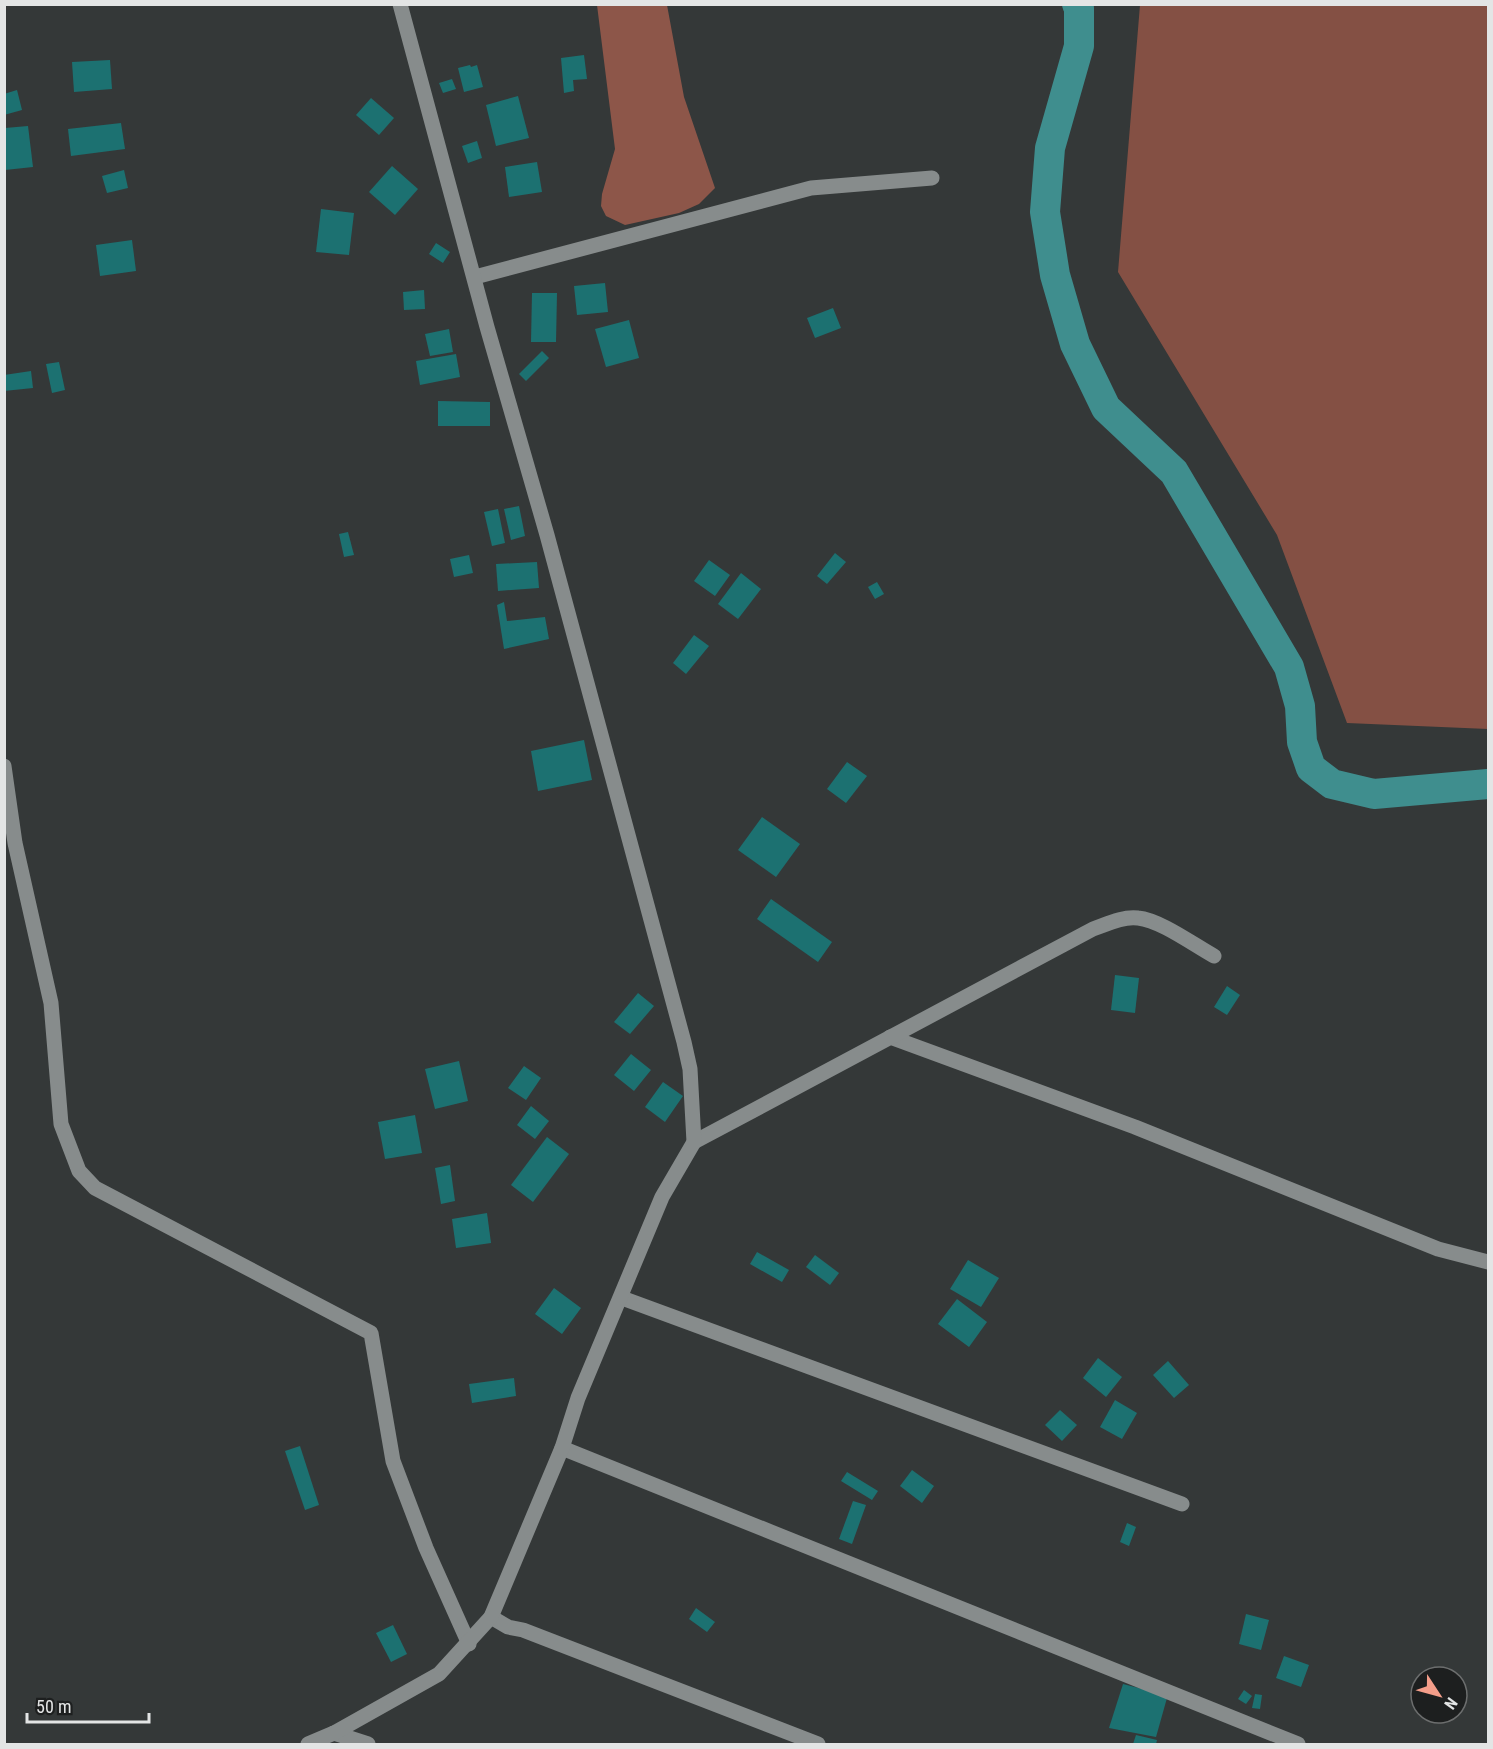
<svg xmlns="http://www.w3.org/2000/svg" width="1493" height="1749" font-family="'Roboto Condensed',sans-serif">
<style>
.green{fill:#845044}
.forest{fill:#8d5649}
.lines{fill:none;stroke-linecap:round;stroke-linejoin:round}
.river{stroke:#3f8e8e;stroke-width:30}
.building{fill:#1c7171}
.minor{stroke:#878c8c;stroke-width:15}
</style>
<rect width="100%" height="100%" fill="#343838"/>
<polygon class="green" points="1140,5 1488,5 1488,729 1347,723 1277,535 1118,272"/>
<polygon class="forest" points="597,5 667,5 684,97 715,188 699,204 679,213 625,225 606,216 601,206 602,194 615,149"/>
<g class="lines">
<polyline class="river" points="1077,4 1079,8 1079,46 1050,148 1045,212 1055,275 1075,344 1106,408 1174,472 1289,667 1300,706 1302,742 1311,768 1332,784 1374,794 1488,784"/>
</g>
<g class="building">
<polygon points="584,55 587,79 573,80 574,91 564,93 561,58"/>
<polygon points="110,60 112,89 74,92 72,62"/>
<polygon points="470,65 471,67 477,65 483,87 464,92 458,68"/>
<polygon points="452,79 456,89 443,93 439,83"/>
<polygon points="17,90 22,110 4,115 4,94"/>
<polygon points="518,96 529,138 496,146 486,105"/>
<polygon points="371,98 394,118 379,135 356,115"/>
<polygon points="121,123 125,149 71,156 68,129"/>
<polygon points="28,126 33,167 5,170 5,128"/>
<polygon points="477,141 482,158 468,163 462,146"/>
<polygon points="537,162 542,192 509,197 505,167"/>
<polygon points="392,166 418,189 395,215 369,192"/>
<polygon points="124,170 128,188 107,193 102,176"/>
<polygon points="321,209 354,213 349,255 316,252"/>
<polygon points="132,240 136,271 100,276 96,245"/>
<polygon points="436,243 450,252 443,263 429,254"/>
<polygon points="605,283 608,312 577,315 574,286"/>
<polygon points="424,290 425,309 404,310 403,292"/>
<polygon points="532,293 557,293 556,342 531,342"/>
<polygon points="833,308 841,328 815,338 807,318"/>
<polygon points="629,320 639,358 606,367 595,329"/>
<polygon points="449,329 453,352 430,356 425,334"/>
<polygon points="542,351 549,358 526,381 519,374"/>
<polygon points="456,354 460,377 420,385 416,361"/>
<polygon points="59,362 65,390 52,393 46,364"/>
<polygon points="31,371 33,388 4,391 4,375"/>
<polygon points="438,401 490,402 490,426 438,426"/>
<polygon points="519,506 525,536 511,540 504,509"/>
<polygon points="498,509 505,543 492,546 484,512"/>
<polygon points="348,532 354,555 344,557 339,534"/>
<polygon points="835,553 846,562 827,584 817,576"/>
<polygon points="469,555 473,573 454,577 450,559"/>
<polygon points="709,560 730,575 715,596 694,581"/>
<polygon points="537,562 539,588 498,591 496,564"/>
<polygon points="741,573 761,589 738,619 718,604"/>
<polygon points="877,582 884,594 875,599 868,587"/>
<polygon points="504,602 507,621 545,617 549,639 504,649 497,605"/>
<polygon points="694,635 709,646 686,674 673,663"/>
<polygon points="584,740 592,780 538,791 531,751"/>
<polygon points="847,762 867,776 846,803 827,789"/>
<polygon points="762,817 800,844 776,877 738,850"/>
<polygon points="771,899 832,942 818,962 757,919"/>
<polygon points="1115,975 1139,978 1135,1013 1111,1010"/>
<polygon points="1227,986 1240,995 1227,1015 1214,1007"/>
<polygon points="638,993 654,1006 630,1034 614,1022"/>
<polygon points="631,1054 651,1070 634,1091 614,1075"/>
<polygon points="459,1061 468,1101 435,1109 425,1069"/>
<polygon points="524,1066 541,1078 526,1100 508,1088"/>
<polygon points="663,1082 683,1096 665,1122 645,1107"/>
<polygon points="531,1106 549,1121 535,1139 517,1125"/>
<polygon points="415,1115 422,1153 385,1159 378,1122"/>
<polygon points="547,1137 569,1154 533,1202 511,1185"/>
<polygon points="450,1165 455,1201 441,1204 435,1168"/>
<polygon points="487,1213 491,1243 456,1248 452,1219"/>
<polygon points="757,1252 789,1270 782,1282 750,1264"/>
<polygon points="815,1255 839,1273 830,1285 806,1267"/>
<polygon points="968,1260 999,1278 981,1307 950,1289"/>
<polygon points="554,1288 581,1308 562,1334 535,1314"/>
<polygon points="957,1299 987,1322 969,1347 938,1324"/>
<polygon points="1098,1358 1122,1377 1106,1397 1083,1378"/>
<polygon points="1168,1361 1189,1385 1174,1398 1153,1375"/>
<polygon points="514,1378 516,1396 472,1403 469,1384"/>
<polygon points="1115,1400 1137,1413 1122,1439 1100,1427"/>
<polygon points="1060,1410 1077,1425 1062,1441 1045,1425"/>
<polygon points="300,1446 319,1505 305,1510 285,1451"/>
<polygon points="912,1470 934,1486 922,1503 900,1486"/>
<polygon points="847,1472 878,1491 872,1500 841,1481"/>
<polygon points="853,1501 866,1505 852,1544 839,1539"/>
<polygon points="1127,1523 1136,1527 1129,1546 1120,1542"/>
<polygon points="696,1608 715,1622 707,1632 689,1619"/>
<polygon points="1246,1614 1269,1620 1261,1650 1239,1644"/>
<polygon points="393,1625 407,1654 391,1662 376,1633"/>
<polygon points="1284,1656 1309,1665 1301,1687 1276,1678"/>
<polygon points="1123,1684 1158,1693 1167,1698 1156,1737 1109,1728"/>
<polygon points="1244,1690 1252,1696 1246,1704 1238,1699"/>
<polygon points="1255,1694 1262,1695 1260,1709 1252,1708"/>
<polygon points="1136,1735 1157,1740 1156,1744 1133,1744"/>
</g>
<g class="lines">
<g class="minor">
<polyline points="475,277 811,188 932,178"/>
<polyline points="4,766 15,843 51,1003 61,1124 79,1171 95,1188 371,1333 393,1461 426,1548 469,1644"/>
<polyline points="890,1037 1135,1127 1438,1249 1488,1262"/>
<path d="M694,1142L1093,929C1107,924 1123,916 1138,918C1160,920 1194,945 1214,956"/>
<polyline points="622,1298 1182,1504"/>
<polyline points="562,1448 1298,1744"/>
<polyline points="491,1617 508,1627 523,1630 818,1744"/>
<polyline points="334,1733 368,1744"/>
<polyline points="308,1744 334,1733 439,1674 491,1617 562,1448 578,1398 662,1197 694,1142 690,1069 684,1042 547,535 487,327 400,4"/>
</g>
</g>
<rect width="1493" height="1749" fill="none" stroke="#e3e5e5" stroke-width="12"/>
<g transform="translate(1439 1695) rotate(126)"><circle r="28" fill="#1d1f1f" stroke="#6c6e6e" stroke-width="1.5"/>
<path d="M0-4.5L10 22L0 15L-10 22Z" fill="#f49e8a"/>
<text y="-9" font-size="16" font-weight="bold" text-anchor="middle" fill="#e3e5e5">N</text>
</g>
<path d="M27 1713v9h122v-9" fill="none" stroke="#e3e5e5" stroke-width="3"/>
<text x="36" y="1713" font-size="18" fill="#e3e5e5" stroke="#1d1f1f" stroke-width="4.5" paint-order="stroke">50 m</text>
</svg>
